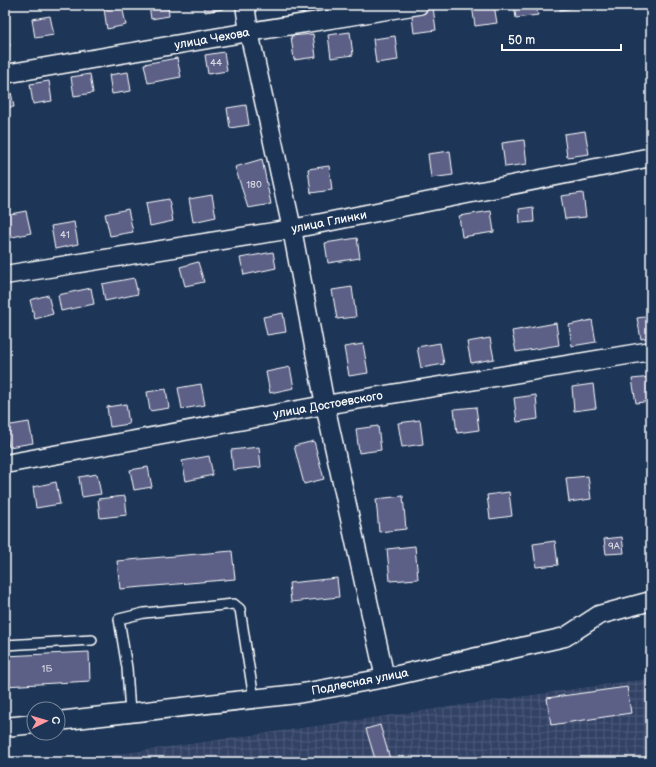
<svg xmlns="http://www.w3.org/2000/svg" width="656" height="767" font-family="'Balsamiq Sans',sans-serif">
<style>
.industrial{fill:url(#industrial-grid)}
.building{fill:#5c6187;stroke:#fff}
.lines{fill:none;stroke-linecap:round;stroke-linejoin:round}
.lane-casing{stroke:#fff;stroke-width:12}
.street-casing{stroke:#fff;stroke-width:21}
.lane{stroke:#1d3557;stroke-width:9}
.street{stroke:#1d3557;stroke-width:18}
.labels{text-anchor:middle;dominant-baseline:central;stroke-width:4;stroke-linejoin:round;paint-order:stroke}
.number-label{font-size:10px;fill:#d6d8e1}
.street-label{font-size:12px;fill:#fff;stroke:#1d3557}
</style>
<defs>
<pattern id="industrial-grid" width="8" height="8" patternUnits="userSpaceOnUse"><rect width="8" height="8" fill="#304265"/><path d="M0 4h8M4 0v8" fill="none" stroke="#4f5e7c"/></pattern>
</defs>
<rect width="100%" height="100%" fill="#1d3557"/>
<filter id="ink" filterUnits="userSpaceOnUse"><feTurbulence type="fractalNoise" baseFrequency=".025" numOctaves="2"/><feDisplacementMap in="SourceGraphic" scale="8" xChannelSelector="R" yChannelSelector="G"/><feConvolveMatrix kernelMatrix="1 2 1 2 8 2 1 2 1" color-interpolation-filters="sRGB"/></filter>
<g filter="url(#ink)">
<polygon class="industrial" points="651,679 651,762 63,762 630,681"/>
<g class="building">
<polygon points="149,5 168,5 169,16 151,19"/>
<polygon points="204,5 223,5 224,9 205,12"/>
<polygon points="472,5 494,5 497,23 475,26"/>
<polygon points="514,5 536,5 538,15 516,18"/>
<polygon points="559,5 582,5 582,7 560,10"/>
<polygon points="122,6 126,25 107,29 104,9"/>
<polygon points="433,7 436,30 414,33 411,9"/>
<polygon points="50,16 54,35 35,38 32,19"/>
<polygon points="5,27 6,27 10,46 5,47"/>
<polygon points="350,32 353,55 331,58 328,35"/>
<polygon points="313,34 316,57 294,60 291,36"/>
<polygon points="395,36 398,60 376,63 373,39"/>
<polygon points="224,52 227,71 208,74 205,55"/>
<polygon points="177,58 181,77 148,83 144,64"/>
<polygon points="128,72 131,91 112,94 109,75"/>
<polygon points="90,74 93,93 74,96 71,77"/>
<polygon points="49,81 52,101 33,104 30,84"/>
<polygon points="10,87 14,107 5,108 5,88"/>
<polygon points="246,105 249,125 230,128 227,108"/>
<polygon points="585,131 589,154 567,157 564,134"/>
<polygon points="524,140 527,164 505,167 502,143"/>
<polygon points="450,151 453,175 431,178 428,154"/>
<polygon points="262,159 271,204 248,208 235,167"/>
<polygon points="329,166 332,190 311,193 308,169"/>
<polygon points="583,193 586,217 565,219 561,196"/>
<polygon points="212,195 216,217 193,222 189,199"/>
<polygon points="169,199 173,221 150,226 146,203"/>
<polygon points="533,207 534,222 520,223 519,209"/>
<polygon points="128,209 133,232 110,236 105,214"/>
<polygon points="26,211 31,233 8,238 5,223 5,215"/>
<polygon points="491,211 494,232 462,237 459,216"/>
<polygon points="74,222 78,244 55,249 51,226"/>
<polygon points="357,238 360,258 328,263 325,243"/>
<polygon points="273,252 276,268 244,275 240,258"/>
<polygon points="198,262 204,282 185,286 180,267"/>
<polygon points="134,278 138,294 105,301 102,284"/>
<polygon points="352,287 356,317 337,319 332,290"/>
<polygon points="91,288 94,304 61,311 58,295"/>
<polygon points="48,295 53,314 35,319 30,300"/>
<polygon points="283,313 286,332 267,335 263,317"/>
<polygon points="651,316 651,337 641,339 637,318"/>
<polygon points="592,320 596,342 572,346 569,325"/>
<polygon points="556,323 559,345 516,352 512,331"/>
<polygon points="490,338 494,359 471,363 467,342"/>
<polygon points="440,343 444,364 421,368 417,347"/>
<polygon points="363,344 368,373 349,376 344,347"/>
<polygon points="290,367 294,388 270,393 266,372"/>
<polygon points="651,377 651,401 636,403 632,379"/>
<polygon points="201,384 205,405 182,409 178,388"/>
<polygon points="593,384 596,408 574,411 572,387"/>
<polygon points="166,389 169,408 150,411 147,392"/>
<polygon points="536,395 538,419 517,422 514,398"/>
<polygon points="126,404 129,424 110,427 107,407"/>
<polygon points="476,407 479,430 457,433 454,409"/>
<polygon points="420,420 423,444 402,447 398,423"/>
<polygon points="29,422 33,443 9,447 5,426"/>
<polygon points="378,426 381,450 359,453 356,429"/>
<polygon points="314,441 324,479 304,484 294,446"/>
<polygon points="259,447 261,467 233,470 231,450"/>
<polygon points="209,456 213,475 186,481 182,461"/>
<polygon points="148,467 152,487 134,490 130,470"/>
<polygon points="97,474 101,494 82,497 79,477"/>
<polygon points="588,476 591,499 569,502 566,478"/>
<polygon points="56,482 60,504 36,508 33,487"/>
<polygon points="509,492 512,516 490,519 487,495"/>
<polygon points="125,496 127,515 100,518 98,499"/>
<polygon points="403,496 406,529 379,532 376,499"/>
<polygon points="622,537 624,553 606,554 604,539"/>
<polygon points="555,541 558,565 536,567 533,544"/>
<polygon points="415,546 418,579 390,581 387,549"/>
<polygon points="232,551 235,579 120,589 117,561"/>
<polygon points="337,578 339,597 291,602 289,583"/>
<polygon points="89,652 90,681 5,686 5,656"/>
<polygon points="627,687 631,713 551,725 547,698"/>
<polygon points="380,725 391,762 376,762 366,729"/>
</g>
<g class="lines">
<g class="lane-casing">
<g id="lane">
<polyline points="5,645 92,640"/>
<polyline points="130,713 127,668 119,619 144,613 234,604 240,609 254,699"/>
</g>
</g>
<g class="street-casing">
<g id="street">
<polyline points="245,5 249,32 292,229 325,405 385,678"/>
<polyline points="5,74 249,32 419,5"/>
<polyline points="5,275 292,229 651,157"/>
<polyline points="5,464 325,405 651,351"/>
<polyline points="58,721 297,694 385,678 565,637 599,615 651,601"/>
<polyline points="5,727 34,724"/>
</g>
</g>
<use href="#lane" class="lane"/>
<use href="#street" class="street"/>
</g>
</g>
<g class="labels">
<g class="number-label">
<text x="216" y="63">44</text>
<text x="254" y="185">180</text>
<text x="65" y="235">41</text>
<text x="614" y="546">9А</text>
<text x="47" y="669">1Б</text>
</g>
<g class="street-label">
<text transform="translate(212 39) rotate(-10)">улица Чехова</text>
<text transform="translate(329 222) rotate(-11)">улица Глинки</text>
<text transform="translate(328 405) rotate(-10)">улица Достоевского</text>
<text transform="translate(360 682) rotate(-11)">Подлесная улица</text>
</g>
</g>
<rect width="656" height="767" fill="none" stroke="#1d3557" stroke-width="20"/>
<rect x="10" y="10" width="636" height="747" fill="none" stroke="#fff" stroke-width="1.5" filter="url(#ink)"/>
<g transform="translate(46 721) rotate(85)"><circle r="19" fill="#1d3557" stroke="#77869a"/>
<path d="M0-3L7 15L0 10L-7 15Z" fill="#ff9aa2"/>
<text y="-6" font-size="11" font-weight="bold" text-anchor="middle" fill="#ffffff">С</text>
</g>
<path d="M502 44v6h119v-6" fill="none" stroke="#ffffff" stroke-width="2"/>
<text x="508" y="44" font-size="12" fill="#ffffff" stroke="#1d3557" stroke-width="3" paint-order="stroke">50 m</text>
</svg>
